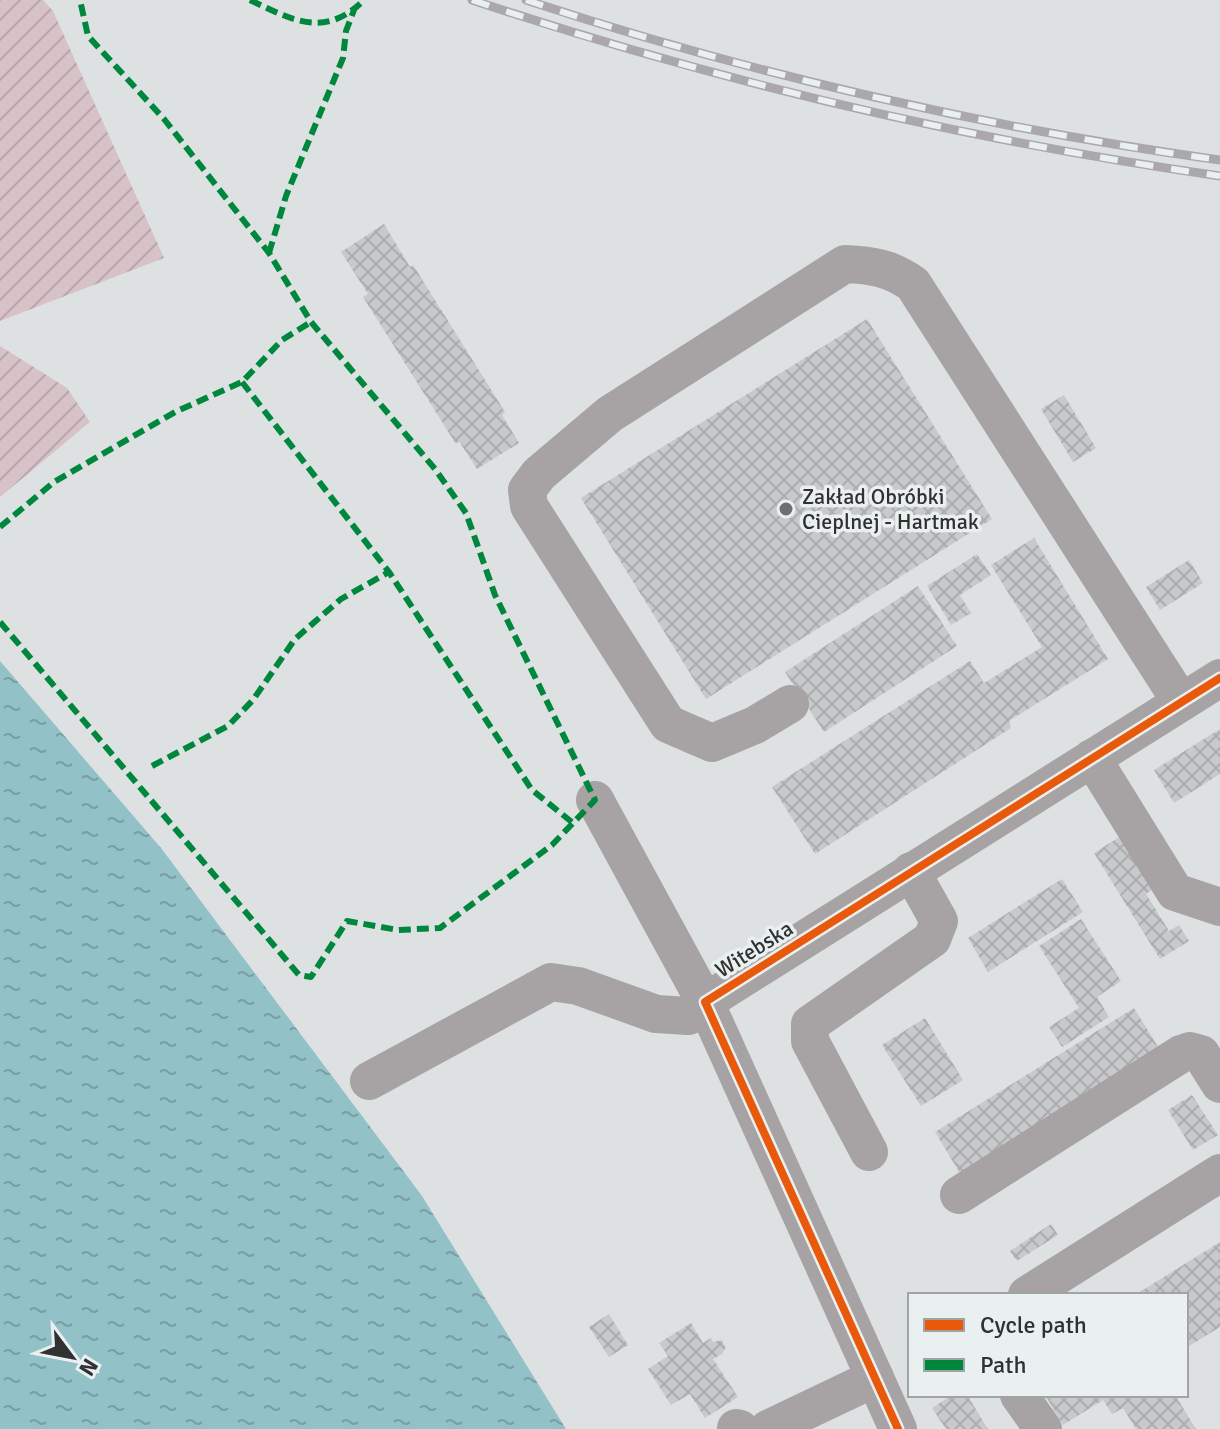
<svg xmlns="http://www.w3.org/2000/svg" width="1220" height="1429" font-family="Signika,sans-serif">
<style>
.garden{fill:url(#garden-furrows)}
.water{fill:url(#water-ripples)}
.building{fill:url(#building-cross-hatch)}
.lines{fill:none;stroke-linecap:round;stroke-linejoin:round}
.minor{stroke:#a7a2a4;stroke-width:38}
.rail-casing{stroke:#aaa8aa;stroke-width:9}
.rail{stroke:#eaf0f0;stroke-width:6;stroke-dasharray:18;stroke-linecap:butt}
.quiet{stroke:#00873e;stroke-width:6;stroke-dasharray:12 6;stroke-linecap:butt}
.cycleway-casing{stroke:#eaf0f0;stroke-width:13}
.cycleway{stroke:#e8590c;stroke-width:8}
.poi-dot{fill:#6d6f70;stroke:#eaf0f0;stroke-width:3}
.labels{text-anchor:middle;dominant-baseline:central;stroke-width:7;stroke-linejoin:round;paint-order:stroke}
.poi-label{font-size:22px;fill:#303232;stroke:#eaf0f0;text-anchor:start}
.street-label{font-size:22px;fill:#303232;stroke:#eaf0f0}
</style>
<defs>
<pattern id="garden-furrows" width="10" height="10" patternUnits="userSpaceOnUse" patternTransform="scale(2)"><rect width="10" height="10" fill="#d7c2c8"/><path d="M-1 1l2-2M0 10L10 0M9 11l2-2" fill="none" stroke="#b9a7ac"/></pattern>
<pattern id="water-ripples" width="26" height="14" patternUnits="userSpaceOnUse" patternTransform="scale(2)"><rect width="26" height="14" fill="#92c2c7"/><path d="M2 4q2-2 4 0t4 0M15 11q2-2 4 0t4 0" fill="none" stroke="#789ea2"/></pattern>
<pattern id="building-cross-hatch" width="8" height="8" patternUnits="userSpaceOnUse" patternTransform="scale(2)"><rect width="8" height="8" fill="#c7c9ca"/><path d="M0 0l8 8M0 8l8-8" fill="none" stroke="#abadae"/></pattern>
</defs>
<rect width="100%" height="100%" fill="#dee1e2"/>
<g class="garden">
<polygon points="0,0 43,0 53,11 164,258 0,321"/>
<polygon points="0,346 67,388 90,422 0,497"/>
</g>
<polygon class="water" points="0,661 161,848 422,1196 566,1429 0,1429"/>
<g class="building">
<polygon points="384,224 410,267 413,265 505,412 502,415 519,443 477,469 459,441 456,444 363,297 368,294 341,252"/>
<polygon points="867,319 992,519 706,699 581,498"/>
<polygon points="1064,395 1096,448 1073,462 1041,409"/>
<polygon points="1034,538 1108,659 1009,721 1011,728 815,854 772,787 970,661 984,683 1042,647 991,565"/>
<polygon points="977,554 991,575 960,595 971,613 951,625 927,586"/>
<polygon points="1189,560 1203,583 1160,610 1146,587"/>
<polygon points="918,586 957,646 824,732 785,672"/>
<polygon points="1220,729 1220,774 1174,803 1154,770"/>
<polygon points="1121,836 1154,888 1146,894 1169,931 1179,925 1189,941 1160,959 1094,853"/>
<polygon points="1062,879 1083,912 988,972 968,938"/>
<polygon points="1081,919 1121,981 1097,997 1109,1017 1062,1047 1049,1027 1079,1008 1039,946"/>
<polygon points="1134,1008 1160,1050 961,1175 935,1132"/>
<polygon points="925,1018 963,1080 921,1106 882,1045"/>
<polygon points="1192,1095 1218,1135 1193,1150 1168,1110"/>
<polygon points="1051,1224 1058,1235 1017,1261 1010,1251"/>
<polygon points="1220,1242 1220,1327 1186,1348 1186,1295 1135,1295"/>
<polygon points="609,1314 628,1345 609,1357 589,1327"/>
<polygon points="691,1323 703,1343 711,1338 713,1342 721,1340 726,1347 722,1354 713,1359 738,1397 705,1418 690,1394 671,1405 648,1369 668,1356 659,1343"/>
<polygon points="952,1395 967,1395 988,1429 946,1429 932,1408"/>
<polygon points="1045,1395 1175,1395 1196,1429 1136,1429 1123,1408 1112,1414 1103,1400 1063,1425"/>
</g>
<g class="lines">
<g class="minor">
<path d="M790,704L755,725L712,743L668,724L529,506L527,490L539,474L610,414L845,264C872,265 890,268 913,284L1181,702"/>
<polyline points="1092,758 1175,892 1220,907"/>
<polyline points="369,1081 551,982 578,986 656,1014 688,1016 705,1002 595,800"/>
<polyline points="869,1152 810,1041 810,1024 932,939 939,921 911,871"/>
<polyline points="959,1195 1181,1054 1190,1051 1201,1054 1220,1084"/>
<polyline points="1027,1295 1220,1173"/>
<polyline points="1019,1395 1043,1429"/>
<polyline points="736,1428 740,1429"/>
<polyline points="768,1429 875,1378"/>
<polyline points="898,1429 705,1002 1220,678"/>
</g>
<g class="rail-casing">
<g id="rail">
<path d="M472,0C715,81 967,140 1220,176"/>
<path d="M526,0C746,73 990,129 1220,160"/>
</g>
</g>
<use href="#rail" class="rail"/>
<g class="quiet">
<path d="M250,0C292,20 325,39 364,0"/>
<polyline points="269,253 286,196 343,58 346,31 354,10"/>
<polyline points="242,382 389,572 532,790 573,823"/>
<polyline points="0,527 54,482 175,412 242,382 282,340 311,322"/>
<polyline points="0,622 299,975 311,977 347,921 398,930 440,928 552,845 595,800 495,595 466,513 435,469 311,322 269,253 164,119 88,36 80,0"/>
<polyline points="152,766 228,726 253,700 295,639 341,599 389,572"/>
</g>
<g class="cycleway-casing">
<polyline id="cycleway" points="898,1429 705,1002 1220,678"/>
</g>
<use href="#cycleway" class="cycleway"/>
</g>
<circle class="poi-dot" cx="786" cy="509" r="8"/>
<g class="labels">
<g class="poi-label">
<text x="802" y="496">Zakład Obróbki<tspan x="802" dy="25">Cieplnej - Hartmak</tspan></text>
</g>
<g class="street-label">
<text transform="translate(754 949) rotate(-32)">Witebska</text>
</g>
</g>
<rect x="908" y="1293" width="280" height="104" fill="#eaf0f0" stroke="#a0a4a4" stroke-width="2"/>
<rect x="924" y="1319" width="40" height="12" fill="#e8590c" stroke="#a0a4a4" stroke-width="2"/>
<text x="980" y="1333" font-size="24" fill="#303232">Cycle path</text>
<rect x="924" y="1359" width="40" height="12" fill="#00873e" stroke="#a0a4a4" stroke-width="2"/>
<text x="980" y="1373" font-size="24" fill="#303232">Path</text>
<g transform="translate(72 1357) rotate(122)" stroke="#eaf0f0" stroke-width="6" paint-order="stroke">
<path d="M0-6L14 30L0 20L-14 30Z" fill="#303232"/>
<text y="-12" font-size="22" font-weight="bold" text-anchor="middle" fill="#303232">N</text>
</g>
</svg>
